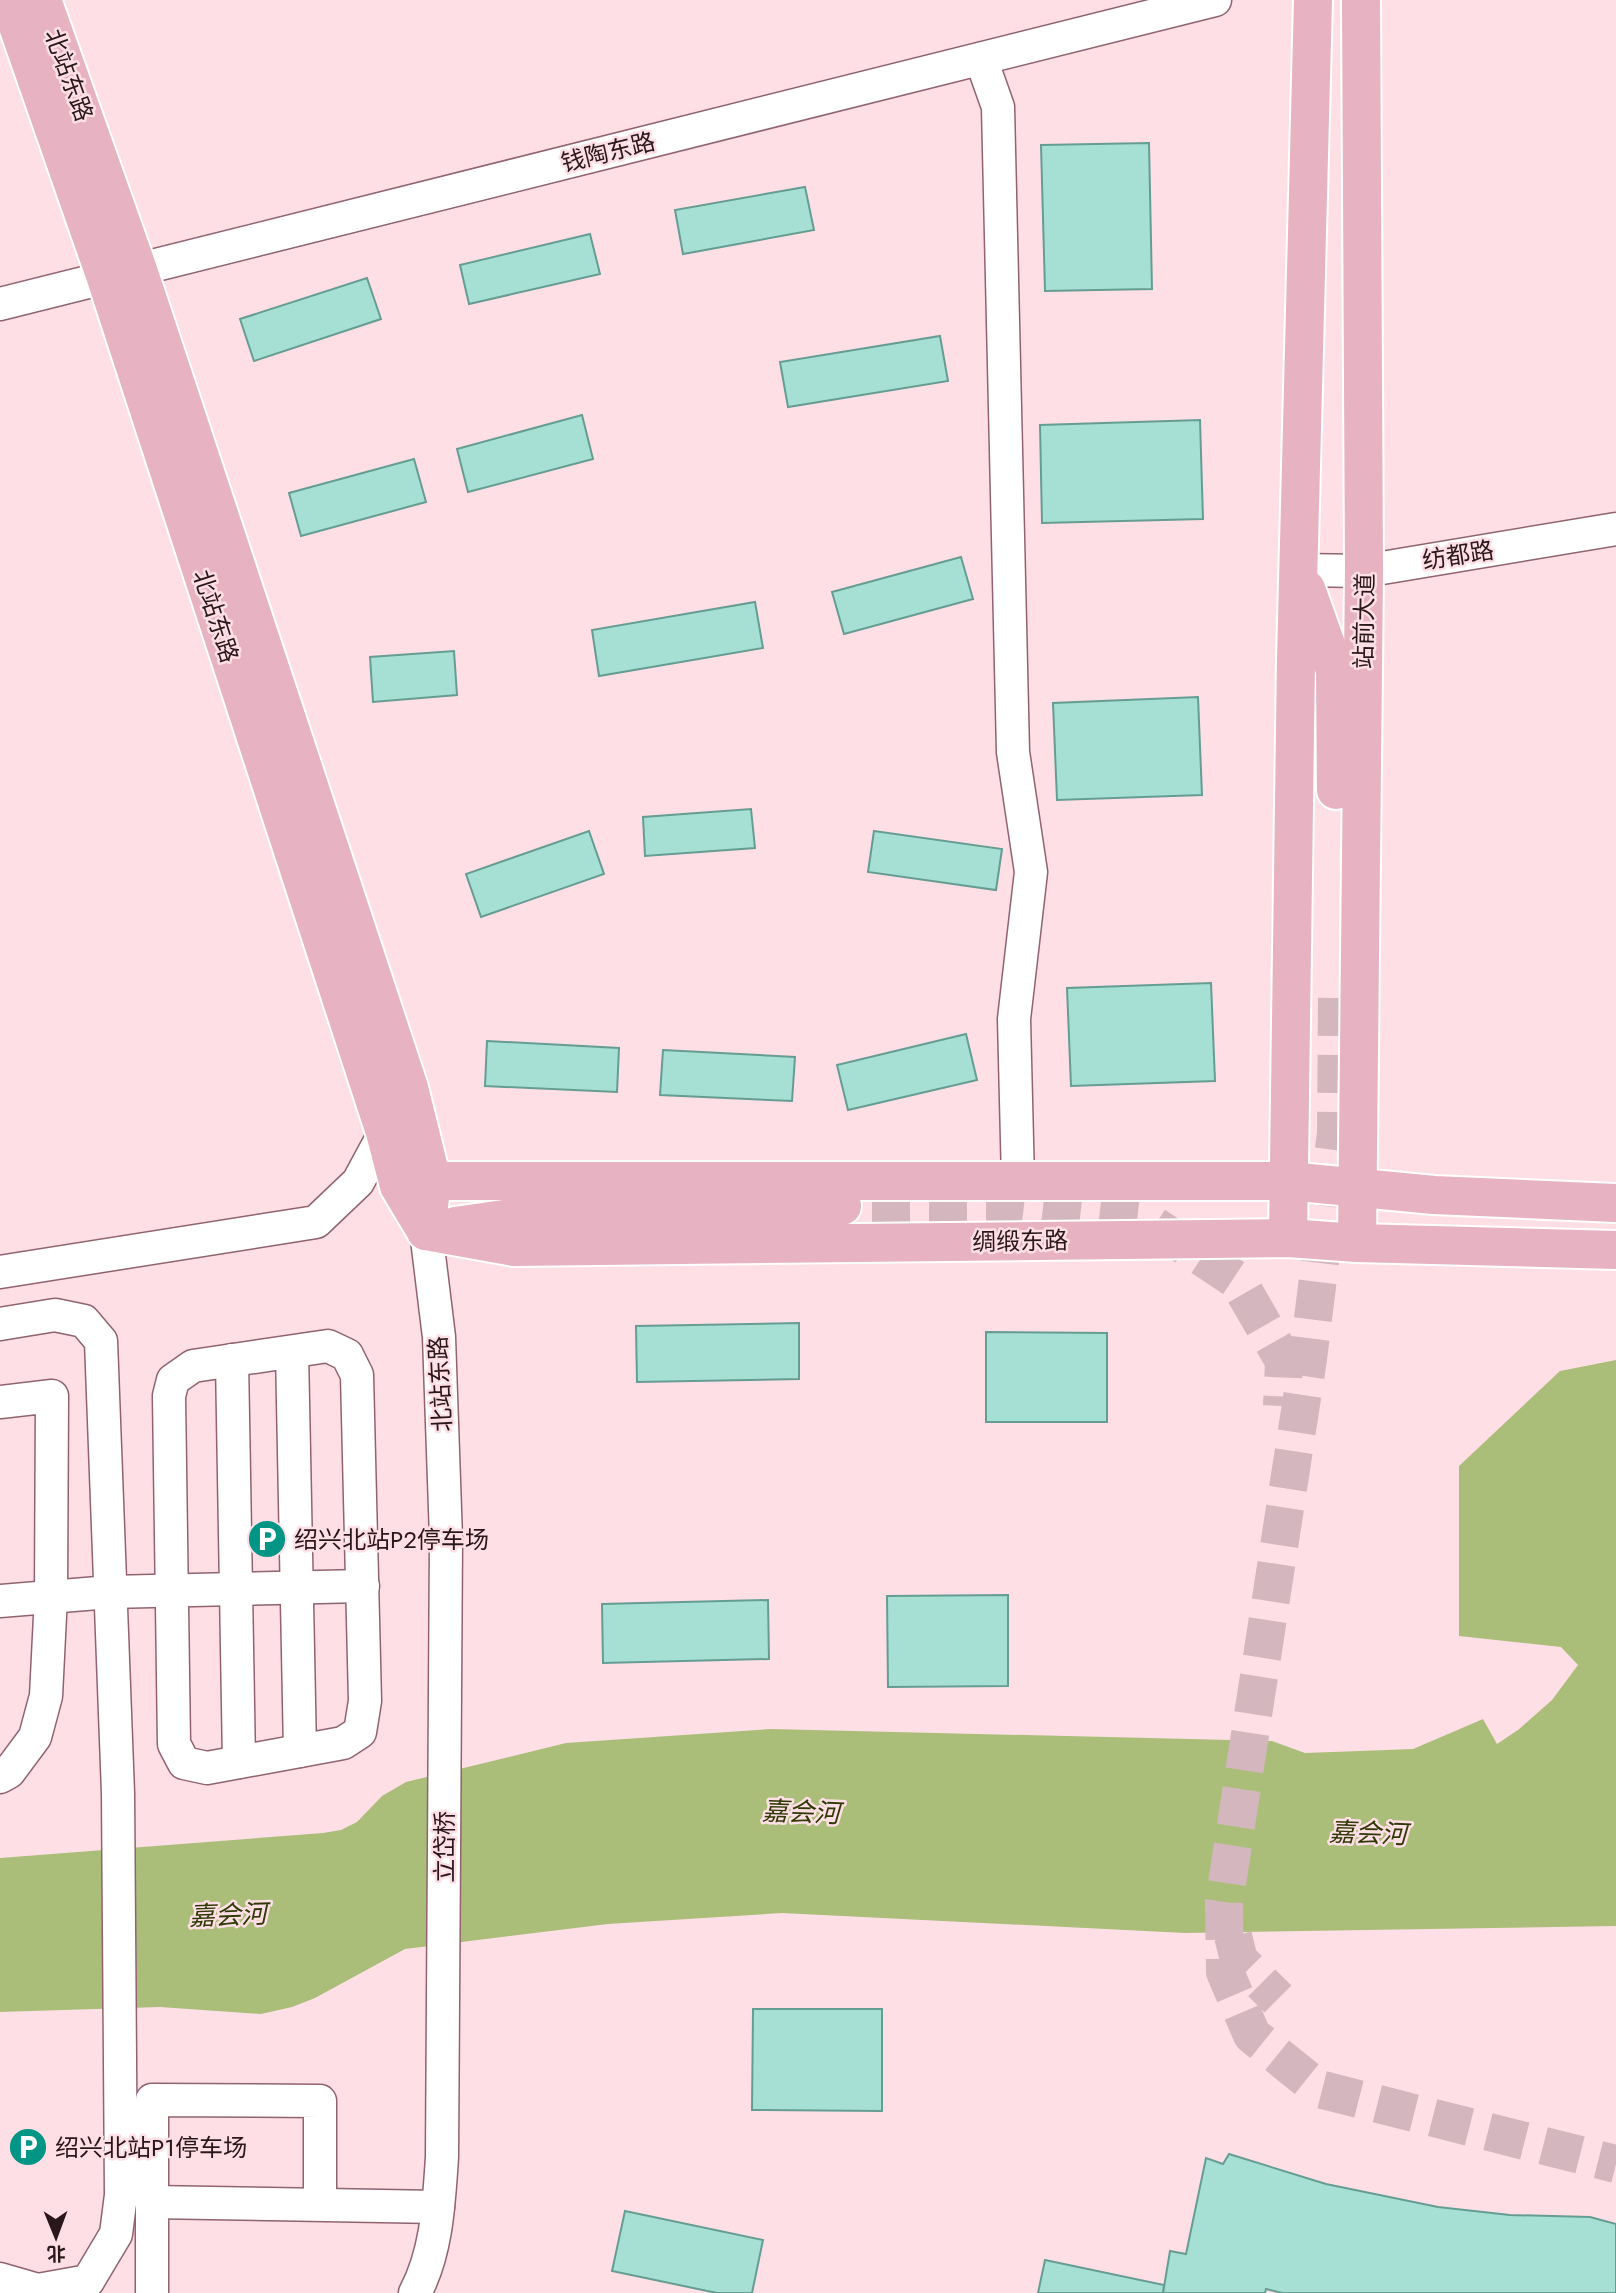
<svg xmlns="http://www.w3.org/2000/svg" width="1616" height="2293" font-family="Jost,'Noto Sans SC',sans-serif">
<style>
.water{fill:#aabe7a}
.building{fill:#a6e0d5;stroke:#659d93;stroke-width:2}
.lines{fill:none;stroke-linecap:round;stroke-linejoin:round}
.major-tunnel{stroke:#d4b7be;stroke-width:38;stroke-dasharray:38 19;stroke-linecap:butt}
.minor-casing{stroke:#90636f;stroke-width:35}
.major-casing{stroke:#fff;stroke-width:42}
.minor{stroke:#fff;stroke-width:32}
.major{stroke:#e7b2c1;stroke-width:38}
.labels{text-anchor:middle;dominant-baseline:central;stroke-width:5;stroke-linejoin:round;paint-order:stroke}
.street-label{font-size:24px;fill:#29171c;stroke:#ffdfe6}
.poi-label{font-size:24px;fill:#29171c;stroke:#ffdfe6;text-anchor:start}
.water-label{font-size:26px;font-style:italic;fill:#2e3905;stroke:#ffdfe6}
</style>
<rect width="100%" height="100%" fill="#ffdfe6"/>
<polygon class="water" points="1616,1360 1616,1926 1185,1933 782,1913 608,1924 405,1949 315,1998 292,2007 261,2014 160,2007 0,2012 0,1858 323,1833 341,1830 357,1822 382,1796 406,1782 566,1743 771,1729 1272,1741 1305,1753 1413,1749 1483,1719 1497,1744 1518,1730 1552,1700 1578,1665 1561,1647 1459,1636 1459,1466 1560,1371"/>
<g class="building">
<polygon points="1149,143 1152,289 1045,291 1041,145"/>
<polygon points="805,187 814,230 683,254 675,210"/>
<polygon points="590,234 600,274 469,304 460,265"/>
<polygon points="367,278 381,319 254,361 240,319"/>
<polygon points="940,336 948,381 788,407 780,362"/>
<polygon points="582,415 593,459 468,492 457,449"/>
<polygon points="1200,420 1203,519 1042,523 1040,425"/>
<polygon points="414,459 426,502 301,536 289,493"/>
<polygon points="961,557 973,599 844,634 832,592"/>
<polygon points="755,602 763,648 599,676 592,630"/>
<polygon points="454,651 457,695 373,702 370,657"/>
<polygon points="1198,697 1202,795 1057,800 1053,703"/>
<polygon points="751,809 755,848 645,856 643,817"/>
<polygon points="589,831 604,874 481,917 466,874"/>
<polygon points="874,831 1002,849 996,890 868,872"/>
<polygon points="1211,983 1215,1081 1071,1086 1067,988"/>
<polygon points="966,1034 977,1080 848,1110 837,1065"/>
<polygon points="487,1041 619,1048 617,1092 485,1086"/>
<polygon points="663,1050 795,1057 792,1101 660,1095"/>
<polygon points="799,1323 799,1379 637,1382 636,1326"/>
<polygon points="986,1332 1107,1333 1107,1422 986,1422"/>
<polygon points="1008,1595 1008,1686 888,1687 887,1596"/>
<polygon points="768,1600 769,1659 603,1663 602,1604"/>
<polygon points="753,2009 882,2009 882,2111 752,2110"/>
<polygon points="1229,2154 1326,2184 1438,2207 1510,2215 1590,2217 1616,2224 1616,2293 1282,2293 1266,2289 1265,2293 1163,2293 1170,2251 1186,2254 1206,2158 1223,2164"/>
<polygon points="625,2211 763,2240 752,2293 717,2293 612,2271"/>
<polygon points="1045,2260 1164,2285 1163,2293 1038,2293"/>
</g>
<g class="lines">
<g class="major-tunnel">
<polyline points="1337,998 1336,1133 1308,1359 1224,1903 1225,1972 1252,2035 1319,2089 1616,2164"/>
<polyline points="872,1205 1014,1205 1146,1220 1238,1281 1284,1361 1282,1406"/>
<polyline points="1233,1936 1239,1960 1278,1999"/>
</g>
<g class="minor-casing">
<g id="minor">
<polyline points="981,59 998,107 1013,752 1031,872 1014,1019 1018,1181"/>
<polyline points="0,304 1215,0"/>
<polyline points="1299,570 1364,571 1616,529"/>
<polyline points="0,1272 316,1222 358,1182 385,1132"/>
<polyline points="0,1324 55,1315 84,1321 101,1341 118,1793 121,2195 116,2234 88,2281 38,2290 0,2279"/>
<polygon points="328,1346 347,1355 357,1375 365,1701 360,1732 343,1743 207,1768 184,1763 174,1744 169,1396 173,1380 193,1366"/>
<polyline points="292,1352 300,1751"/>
<polyline points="232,1360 239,1762"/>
<polyline points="0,1402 52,1396 51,1596 46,1696 35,1737 9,1772 0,1777"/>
<polyline points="0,1601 110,1592 363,1586"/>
<polyline points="151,2202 438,2207"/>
<polyline points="152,2293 152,2100 320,2101 320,2204"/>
<path d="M415,2293C437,2252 439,2202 442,2157L446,1538L439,1337L426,1231"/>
</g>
</g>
<g class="major-casing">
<g id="major">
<polyline points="9,0 106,278 385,1132 399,1186 426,1231"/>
<polyline points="42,0 138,270 409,1088 432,1181 426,1231"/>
<polyline points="1306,589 1335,670 1336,790"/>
<polyline points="432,1181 1288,1181 1434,1195 1616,1203"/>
<polyline points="455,1226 511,1218 842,1206"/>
<polyline points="426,1231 514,1247 1288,1238 1357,1243 1616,1250"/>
<polyline points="1288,1238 1296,660 1313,0"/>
<polyline points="1357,1243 1364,571 1361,0"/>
</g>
</g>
<use href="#minor" class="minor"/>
<use href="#major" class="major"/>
</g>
<defs>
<g id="parking-disc" transform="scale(2.0125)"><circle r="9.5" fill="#009585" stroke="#ffdfe6"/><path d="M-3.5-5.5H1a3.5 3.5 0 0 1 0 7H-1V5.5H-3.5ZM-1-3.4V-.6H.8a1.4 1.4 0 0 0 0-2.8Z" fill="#fff"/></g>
</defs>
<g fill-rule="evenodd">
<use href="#parking-disc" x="267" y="1539"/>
<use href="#parking-disc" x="28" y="2147"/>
</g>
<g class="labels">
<g class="street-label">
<text transform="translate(69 75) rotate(70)">北站东路</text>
<text transform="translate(608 152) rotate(-14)">钱陶东路</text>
<text transform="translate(1458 555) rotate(-9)">纺都路</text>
<text transform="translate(216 616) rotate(72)">北站东路</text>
<text transform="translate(1364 621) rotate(-89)">站前大道</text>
<text transform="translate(1020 1241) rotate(-1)">绸缎东路</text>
<text transform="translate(440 1384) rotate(-93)">北站东路</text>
<text transform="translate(444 1847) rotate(-90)">立岱桥</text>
</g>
<g class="poi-label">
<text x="294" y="1539">绍兴北站P2停车场</text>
<text x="55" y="2147">绍兴北站P1停车场</text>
</g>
<g class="water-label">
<text transform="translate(801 1812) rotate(2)">嘉会河</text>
<text transform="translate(1368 1833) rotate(2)">嘉会河</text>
<text transform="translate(228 1915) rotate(-2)">嘉会河</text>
</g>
</g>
<g transform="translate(56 2237) rotate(179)" stroke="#ffdfe6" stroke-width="5" paint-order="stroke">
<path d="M0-5L12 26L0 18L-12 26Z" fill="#29171c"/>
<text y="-10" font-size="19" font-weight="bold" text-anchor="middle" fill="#29171c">北</text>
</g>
</svg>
